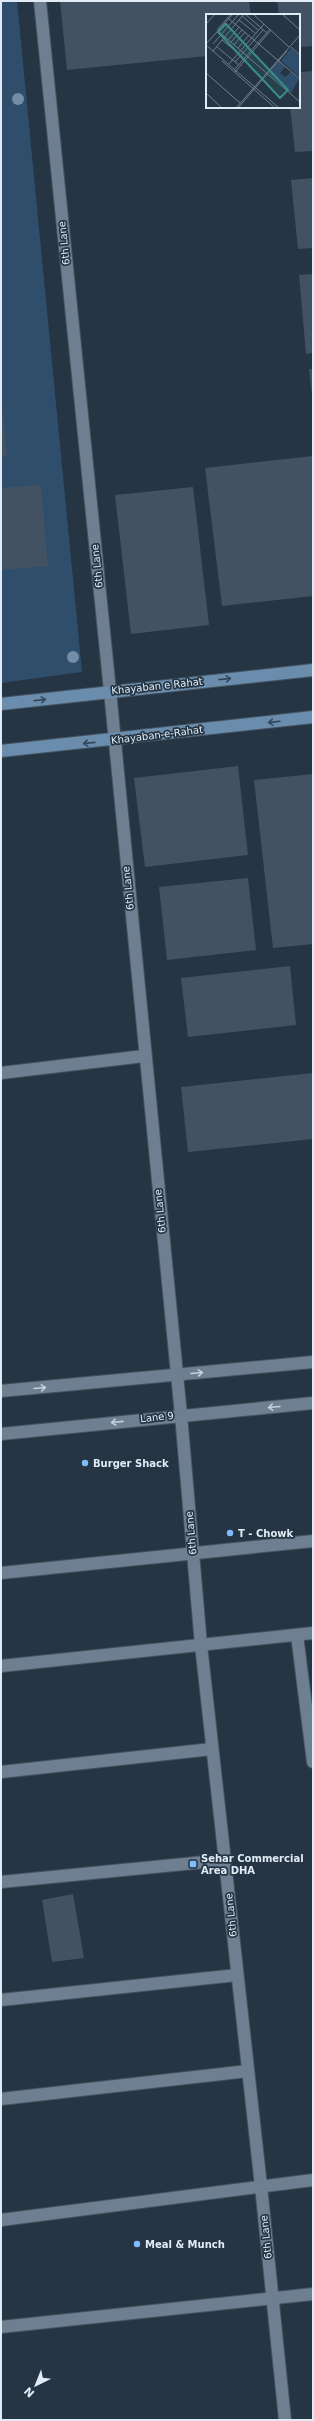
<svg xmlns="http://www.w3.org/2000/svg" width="314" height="2421" font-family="'DejaVu Sans',sans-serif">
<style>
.green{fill:#2f4e6c}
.building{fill:#425262}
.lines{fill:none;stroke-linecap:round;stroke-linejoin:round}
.lane-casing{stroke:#45525f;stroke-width:14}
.street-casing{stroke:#45525f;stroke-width:14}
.secondary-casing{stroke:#45525f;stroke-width:14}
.lane{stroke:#6e7f91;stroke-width:12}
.street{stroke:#6e7f91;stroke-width:12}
.secondary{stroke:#6a8cad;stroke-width:12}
.tree{fill:#748da6}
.oneway{stroke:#334659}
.oneway2{stroke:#c4d0dc}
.poi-dot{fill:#7fbdfa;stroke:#253544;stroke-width:1.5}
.labels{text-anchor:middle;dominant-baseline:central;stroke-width:3.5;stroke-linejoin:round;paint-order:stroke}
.street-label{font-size:10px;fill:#e1ebf5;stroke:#253544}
.poi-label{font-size:10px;font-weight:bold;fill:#e1ebf5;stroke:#253544;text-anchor:start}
.inset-road{fill:none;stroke:#707e8b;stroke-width:1}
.view{fill:#398d89;fill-opacity:0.15;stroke:#398d89;stroke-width:2}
.inset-edge{fill:none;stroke:#e1ebf5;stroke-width:2}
</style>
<rect width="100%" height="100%" fill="#253544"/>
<polygon class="green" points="1,1 17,1 82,672 1,683"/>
<g class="building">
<polygon points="60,1 249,1 251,15 207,15 207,56 67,70"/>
<polygon points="277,1 313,1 313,46 299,47 299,15 279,15"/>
<polygon points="313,71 313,151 295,152 290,107 299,107 299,72"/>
<polygon points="313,178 313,248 298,249 291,180"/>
<polygon points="313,274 313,353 306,354 299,275"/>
<polygon points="309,369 313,369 313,395 312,395"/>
<polygon points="1,393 7,456 1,457"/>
<polygon points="313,456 313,596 222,606 205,468"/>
<polygon points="41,485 48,566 1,570 1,488"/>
<polygon points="193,487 209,625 131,634 115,495"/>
<polygon points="238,766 248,855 145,867 134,778"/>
<polygon points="313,774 313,944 273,948 254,780"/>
<polygon points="248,878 256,950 167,960 159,887"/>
<polygon points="290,966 296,1025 188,1037 181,978"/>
<polygon points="313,1073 313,1139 188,1152 181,1087"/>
<polygon points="73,1894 84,1958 52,1962 42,1900"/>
</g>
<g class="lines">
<g class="lane-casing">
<polyline id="lane" points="1,1073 144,1056"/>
</g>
<g class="street-casing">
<g id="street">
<polyline points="40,1 110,691 181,1415 201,1645 261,2186 285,2420"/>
<polyline points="1,1391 313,1362"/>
<polyline points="1,1434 313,1403"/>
<polyline points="1,1573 313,1541"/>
<polyline points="297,1635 313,1762"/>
<polyline points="1,1666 313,1633"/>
<polyline points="1,1772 212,1749"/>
<polyline points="1,1882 225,1860"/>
<polyline points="1,2000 237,1975"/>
<polyline points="1,2099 248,2071"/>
<polyline points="1,2220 313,2180"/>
<polyline points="1,2327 313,2294"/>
</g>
</g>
<g class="secondary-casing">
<g id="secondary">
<polyline points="1,704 313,670"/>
<polyline points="1,751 313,717"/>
</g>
</g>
<use href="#lane" class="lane"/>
<use href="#street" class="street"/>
<use href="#secondary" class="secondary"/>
</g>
<g class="tree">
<circle cx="18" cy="99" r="6"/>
<circle cx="73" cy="657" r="6"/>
</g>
<defs><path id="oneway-shaft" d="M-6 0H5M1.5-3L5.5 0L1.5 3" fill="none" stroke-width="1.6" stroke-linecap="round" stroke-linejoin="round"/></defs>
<g class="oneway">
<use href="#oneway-shaft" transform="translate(225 679) rotate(-6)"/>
<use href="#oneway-shaft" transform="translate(40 700) rotate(-7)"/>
<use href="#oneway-shaft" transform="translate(274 722) rotate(173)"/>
<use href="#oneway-shaft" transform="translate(89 743) rotate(174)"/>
</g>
<g class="oneway2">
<use href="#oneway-shaft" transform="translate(197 1373) rotate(-5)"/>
<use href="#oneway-shaft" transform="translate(40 1388) rotate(-5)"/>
<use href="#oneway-shaft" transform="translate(274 1407) rotate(175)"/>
<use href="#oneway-shaft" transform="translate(117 1422) rotate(174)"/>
</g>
<g class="poi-dot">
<circle cx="85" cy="1463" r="4"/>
<circle cx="230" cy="1533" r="4"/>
<rect x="189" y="1860" width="8" height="8" rx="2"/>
<circle cx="137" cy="2244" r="4"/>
</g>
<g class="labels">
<g class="street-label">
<text transform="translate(64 243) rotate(-96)">6th Lane</text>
<text transform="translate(97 566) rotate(-96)">6th Lane</text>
<text transform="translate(157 686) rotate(-6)">Khayaban e Rahat</text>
<text transform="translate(157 735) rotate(-7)">Khayaban-e-Rahat</text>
<text transform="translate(128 888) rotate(-96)">6th Lane</text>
<text transform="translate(160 1211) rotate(-96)">6th Lane</text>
<text transform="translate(157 1417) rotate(-6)">Lane 9</text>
<text transform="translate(191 1533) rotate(-95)">6th Lane</text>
<text transform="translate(231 1915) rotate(-96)">6th Lane</text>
<text transform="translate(266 2237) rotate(-96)">6th Lane</text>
</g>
<g class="poi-label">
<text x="93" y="1463">Burger Shack</text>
<text x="238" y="1533">T - Chowk</text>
<text x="201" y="1858">Sehar Commercial<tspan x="201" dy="12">Area DHA</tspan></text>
<text x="145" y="2244">Meal &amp; Munch</text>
</g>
</g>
<g transform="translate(206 14)">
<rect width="94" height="94" fill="#253544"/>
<path d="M85,34L94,42V63L75,47ZM73,47L79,53L74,59L79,63L85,58L93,65L85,79L63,60Z" fill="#2f4e6c"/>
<path class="inset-road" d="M39,0L61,19M47,0L83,33M76,0L94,16M36,2L52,16M22,4L94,65M33,6L49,19M0,10L9,0M11,16L25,0M12,17L94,88M16,26L32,39M22,26L33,13M25,28L36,16M0,30L27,0M7,30L33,0M0,31L73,94M28,31L39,18M11,33L33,51M85,33L94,41M32,34L43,21M7,37L38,0M16,47L69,94M29,48L57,16M22,51L58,10M28,56L64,15M29,58L65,16M0,59L34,89M0,79L16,94M30,94L94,21M32,94L81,37"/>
<path class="view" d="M20,10L82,76L74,84L12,18Z"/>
<rect width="94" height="94" class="inset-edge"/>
</g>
<rect width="314" height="2421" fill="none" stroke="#e1ebf5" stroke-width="4"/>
<g transform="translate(36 2385) rotate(223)" stroke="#253544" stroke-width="3" paint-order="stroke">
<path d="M0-3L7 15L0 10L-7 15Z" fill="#e1ebf5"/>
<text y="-6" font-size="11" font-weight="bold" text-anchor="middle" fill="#e1ebf5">N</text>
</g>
</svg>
